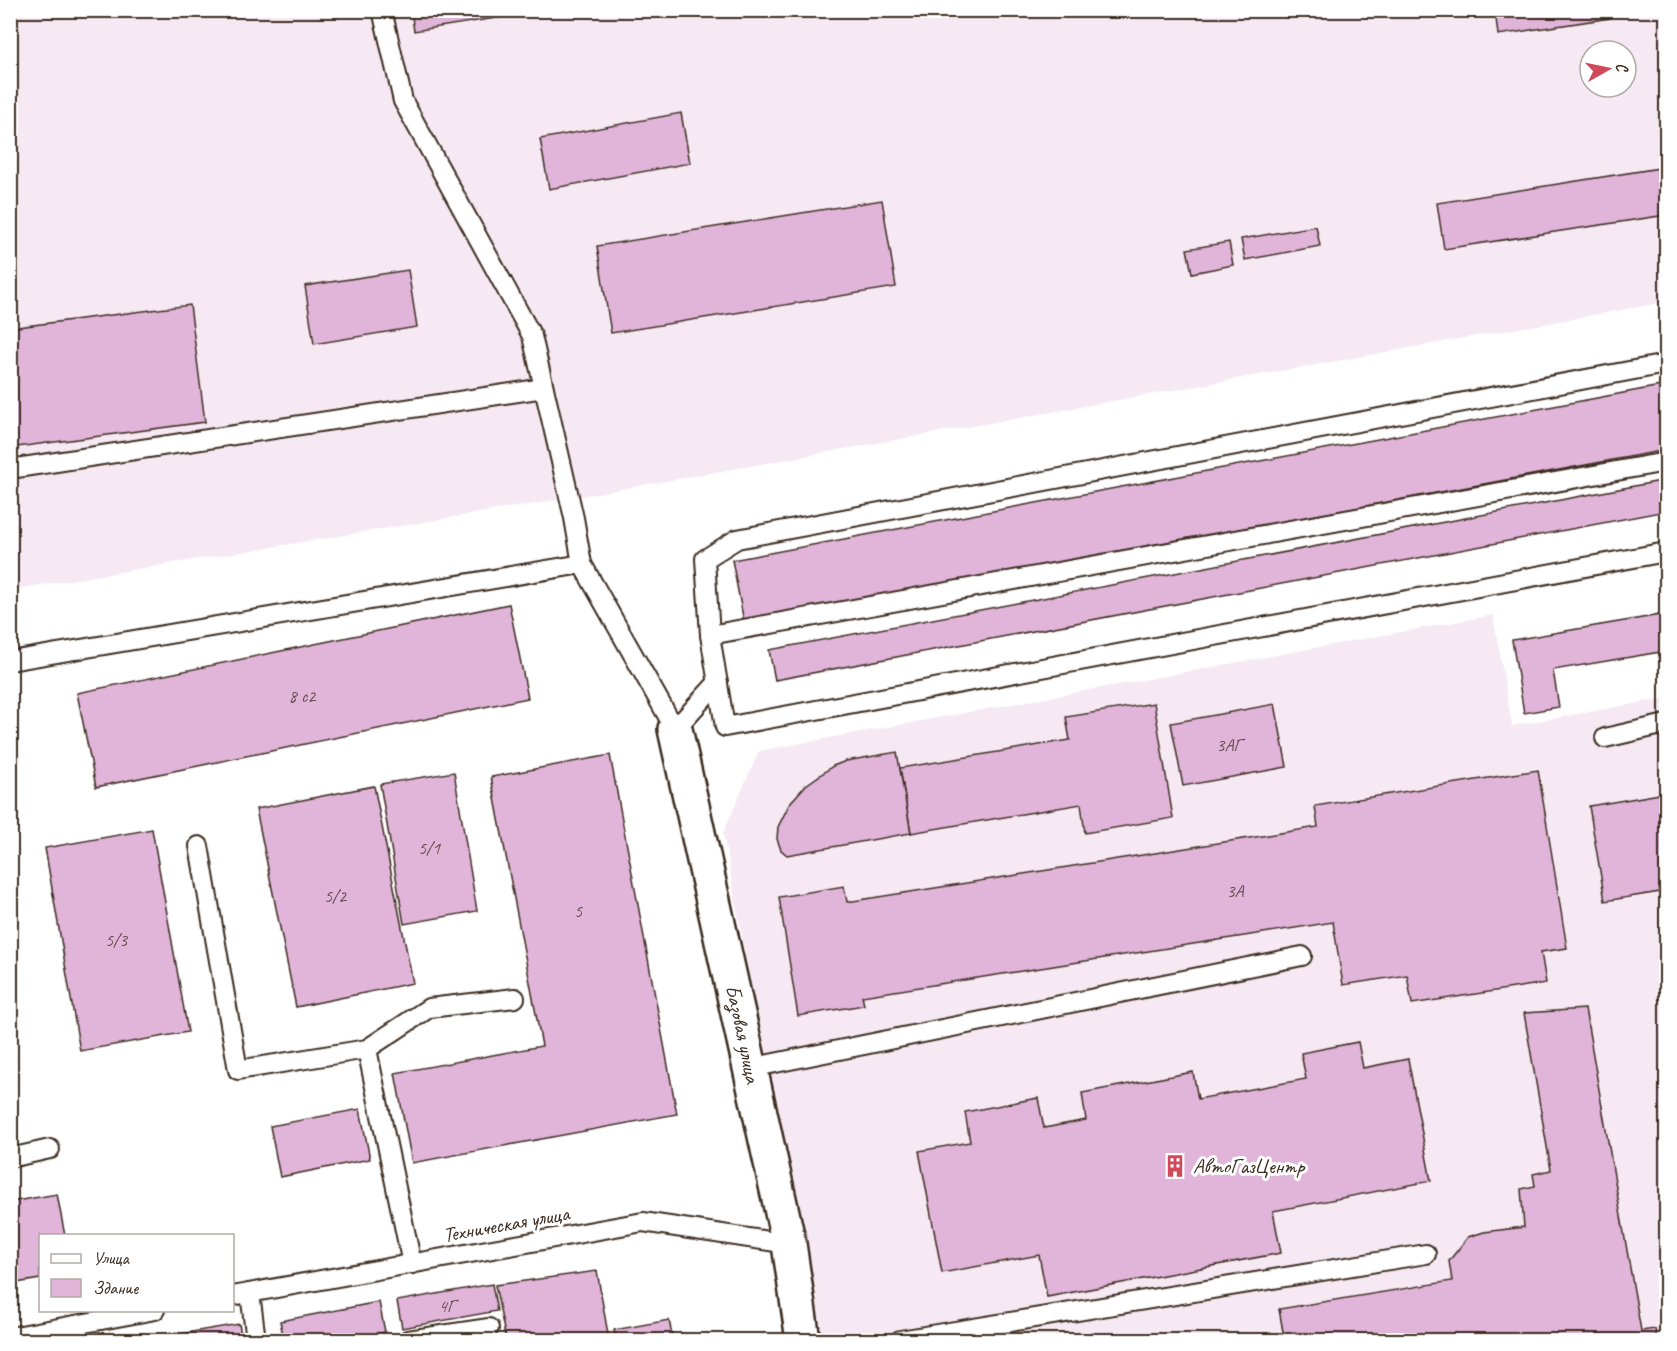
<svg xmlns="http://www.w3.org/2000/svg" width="1677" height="1351" font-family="Caveat,sans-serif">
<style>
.built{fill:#f6e9f4;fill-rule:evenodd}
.building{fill:#e1b5da;stroke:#3b2a1e;stroke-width:1.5}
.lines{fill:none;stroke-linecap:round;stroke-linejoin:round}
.service-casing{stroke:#3b2a1e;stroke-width:22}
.minor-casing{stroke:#3b2a1e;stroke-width:38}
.service{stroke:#fff;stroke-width:18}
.minor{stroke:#fff;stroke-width:33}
.labels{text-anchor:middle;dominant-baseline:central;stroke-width:6;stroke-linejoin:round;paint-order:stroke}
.number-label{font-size:18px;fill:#644d4d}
.street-label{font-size:21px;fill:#3b2a1e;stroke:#fff}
.poi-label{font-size:21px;fill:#3b2a1e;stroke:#fff;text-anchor:start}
</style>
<rect width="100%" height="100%" fill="#fff"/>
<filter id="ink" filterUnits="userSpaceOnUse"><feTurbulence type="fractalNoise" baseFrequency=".0167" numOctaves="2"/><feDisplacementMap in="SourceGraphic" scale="12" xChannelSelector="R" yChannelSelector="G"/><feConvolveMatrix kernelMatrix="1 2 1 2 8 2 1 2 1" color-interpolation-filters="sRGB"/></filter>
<g filter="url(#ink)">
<g class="built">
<path d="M11,11H1666V302L588,495L11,590ZM1590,51H1626V87H1590Z"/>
<polygon points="1493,615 1512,726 1666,698 1666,1340 816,1340 723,833 759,751"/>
</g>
<g class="building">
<polygon points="411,10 548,10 414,31"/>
<polygon points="1495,10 1609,10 1610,18 1498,35"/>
<polygon points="681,113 690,163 549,189 540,139"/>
<polygon points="1666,167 1666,215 1444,249 1437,203"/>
<polygon points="882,200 896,287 611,333 597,246"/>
<polygon points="1316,226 1320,246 1245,260 1241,239"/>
<polygon points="1229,242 1233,265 1192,273 1187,249"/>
<polygon points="408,270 417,327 314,344 305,286"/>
<polygon points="190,305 205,422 10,448 10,328"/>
<polygon points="1666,385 1666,450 744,622 732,560"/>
<polygon points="1666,480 1666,511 775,680 769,650"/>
<polygon points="509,604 528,698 96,787 77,693"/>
<polygon points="1666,614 1666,651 1553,670 1559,707 1524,713 1512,640"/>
<polygon points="1154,703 1173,818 1085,833 1081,804 911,833 900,768 1070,740 1066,717"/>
<polygon points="1275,704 1287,767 1183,786 1171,723"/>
<polygon points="897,752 911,833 787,855 781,850 777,839 778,827 790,803 806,785 833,766 846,761"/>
<polygon points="610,755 677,1114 412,1163 395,1073 542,1046 491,777"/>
<polygon points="1538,770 1567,948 1541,952 1546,983 1412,1004 1407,975 1343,985 1333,922 862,996 864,1005 798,1016 779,897 844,886 847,902 1318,827 1315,806"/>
<polygon points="454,772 477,911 404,924 380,784"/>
<polygon points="374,786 413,983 296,1007 256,809"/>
<polygon points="1666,793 1666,891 1605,901 1589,806"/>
<polygon points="152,829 188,1032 80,1051 45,848"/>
<polygon points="1585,1009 1641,1331 1655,1329 1657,1340 1262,1340 1284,1337 1279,1309 1452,1281 1449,1261 1468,1237 1484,1232 1524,1227 1521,1189 1535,1186 1533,1174 1551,1170 1524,1013"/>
<polygon points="1358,1042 1363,1068 1408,1059 1431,1181 1273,1211 1281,1253 1047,1297 1039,1255 942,1273 919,1151 970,1142 965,1112 1038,1098 1044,1128 1086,1120 1082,1093 1193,1072 1198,1099 1306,1079 1301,1053"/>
<polygon points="360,1109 370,1159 280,1177 270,1126"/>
<polygon points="57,1194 65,1236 40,1236 40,1279 10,1284 10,1202"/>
<polygon points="597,1271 609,1340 506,1340 495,1285"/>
<polygon points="492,1284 497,1311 402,1328 397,1301"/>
<polygon points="379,1302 385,1332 341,1340 284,1340 280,1321"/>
<polygon points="669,1320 673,1340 616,1340 614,1330"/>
<polygon points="239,1324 242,1340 144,1340"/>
</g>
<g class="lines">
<g class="service-casing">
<g id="service">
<polyline points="382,10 403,101 532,336 574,518 582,564"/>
<polyline points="1666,364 737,539 705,559 710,635 725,727 1666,552"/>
<polyline points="10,469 544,388"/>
<polyline points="710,635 1666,462"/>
<polyline points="10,661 582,564 675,729 718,682"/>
<polyline points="1605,738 1666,724"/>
<polyline points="199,846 238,1070 367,1049 429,1008 515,998"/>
<polyline points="367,1049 412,1264"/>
<polyline points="750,1068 1302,956"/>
<polyline points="10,1158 50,1149"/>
<polyline points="250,1293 256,1340"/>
<polyline points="232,1296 643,1222 789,1244"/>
<polyline points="10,1337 155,1310"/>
<polyline points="408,1340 489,1328"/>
<polyline points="900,1340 1426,1254"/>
</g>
</g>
<g class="minor-casing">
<polyline id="minor" points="675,729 789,1244 803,1340"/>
</g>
<use href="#service" class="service"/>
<use href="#minor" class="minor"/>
</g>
</g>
<defs>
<g id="building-bare" transform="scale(1.8)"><path d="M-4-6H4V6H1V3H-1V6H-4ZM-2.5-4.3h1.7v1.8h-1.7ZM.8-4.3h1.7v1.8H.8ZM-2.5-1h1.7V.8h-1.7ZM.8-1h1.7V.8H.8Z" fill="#d1495b" stroke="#fff" stroke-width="2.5" paint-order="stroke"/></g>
</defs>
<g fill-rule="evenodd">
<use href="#building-bare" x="1175" y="1166"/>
</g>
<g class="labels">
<g class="number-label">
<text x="302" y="696">8 с2</text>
<text x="1229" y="745">3АГ</text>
<text x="429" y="848">5/1</text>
<text x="1235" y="891">3А</text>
<text x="335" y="896">5/2</text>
<text x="578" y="911">5</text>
<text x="116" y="940">5/3</text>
<text x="447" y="1306">4Г</text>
</g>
<g class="street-label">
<text transform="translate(743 1034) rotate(78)">Базовая улица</text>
<text transform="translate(506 1224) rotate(-10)">Техническая улица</text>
</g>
<g class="poi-label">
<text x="1193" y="1166">АвтоГазЦентр</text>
</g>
</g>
<rect width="1677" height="1351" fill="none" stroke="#fff" stroke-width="36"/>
<rect x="18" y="18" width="1641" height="1315" fill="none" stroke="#3b2a1e" stroke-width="2" filter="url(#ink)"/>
<rect x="39" y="1234" width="195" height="78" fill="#ffffff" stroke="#b1aaa5" stroke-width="1.5"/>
<rect x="51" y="1254" width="30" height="9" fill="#ffffff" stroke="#b1aaa5" stroke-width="1.5"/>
<text x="93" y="1264" font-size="18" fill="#3b2a1e">Улица</text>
<rect x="51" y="1279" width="30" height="18" fill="#e1b5da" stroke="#b1aaa5" stroke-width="1.5"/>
<text x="93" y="1294" font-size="18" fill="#3b2a1e">Здание</text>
<g transform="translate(1608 69) rotate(81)"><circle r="28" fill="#ffffff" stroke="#b1aaa5" stroke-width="1.5"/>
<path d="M0-4.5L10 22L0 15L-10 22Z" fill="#d1495b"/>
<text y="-9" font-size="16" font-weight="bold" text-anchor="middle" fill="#3b2a1e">С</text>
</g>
</svg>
